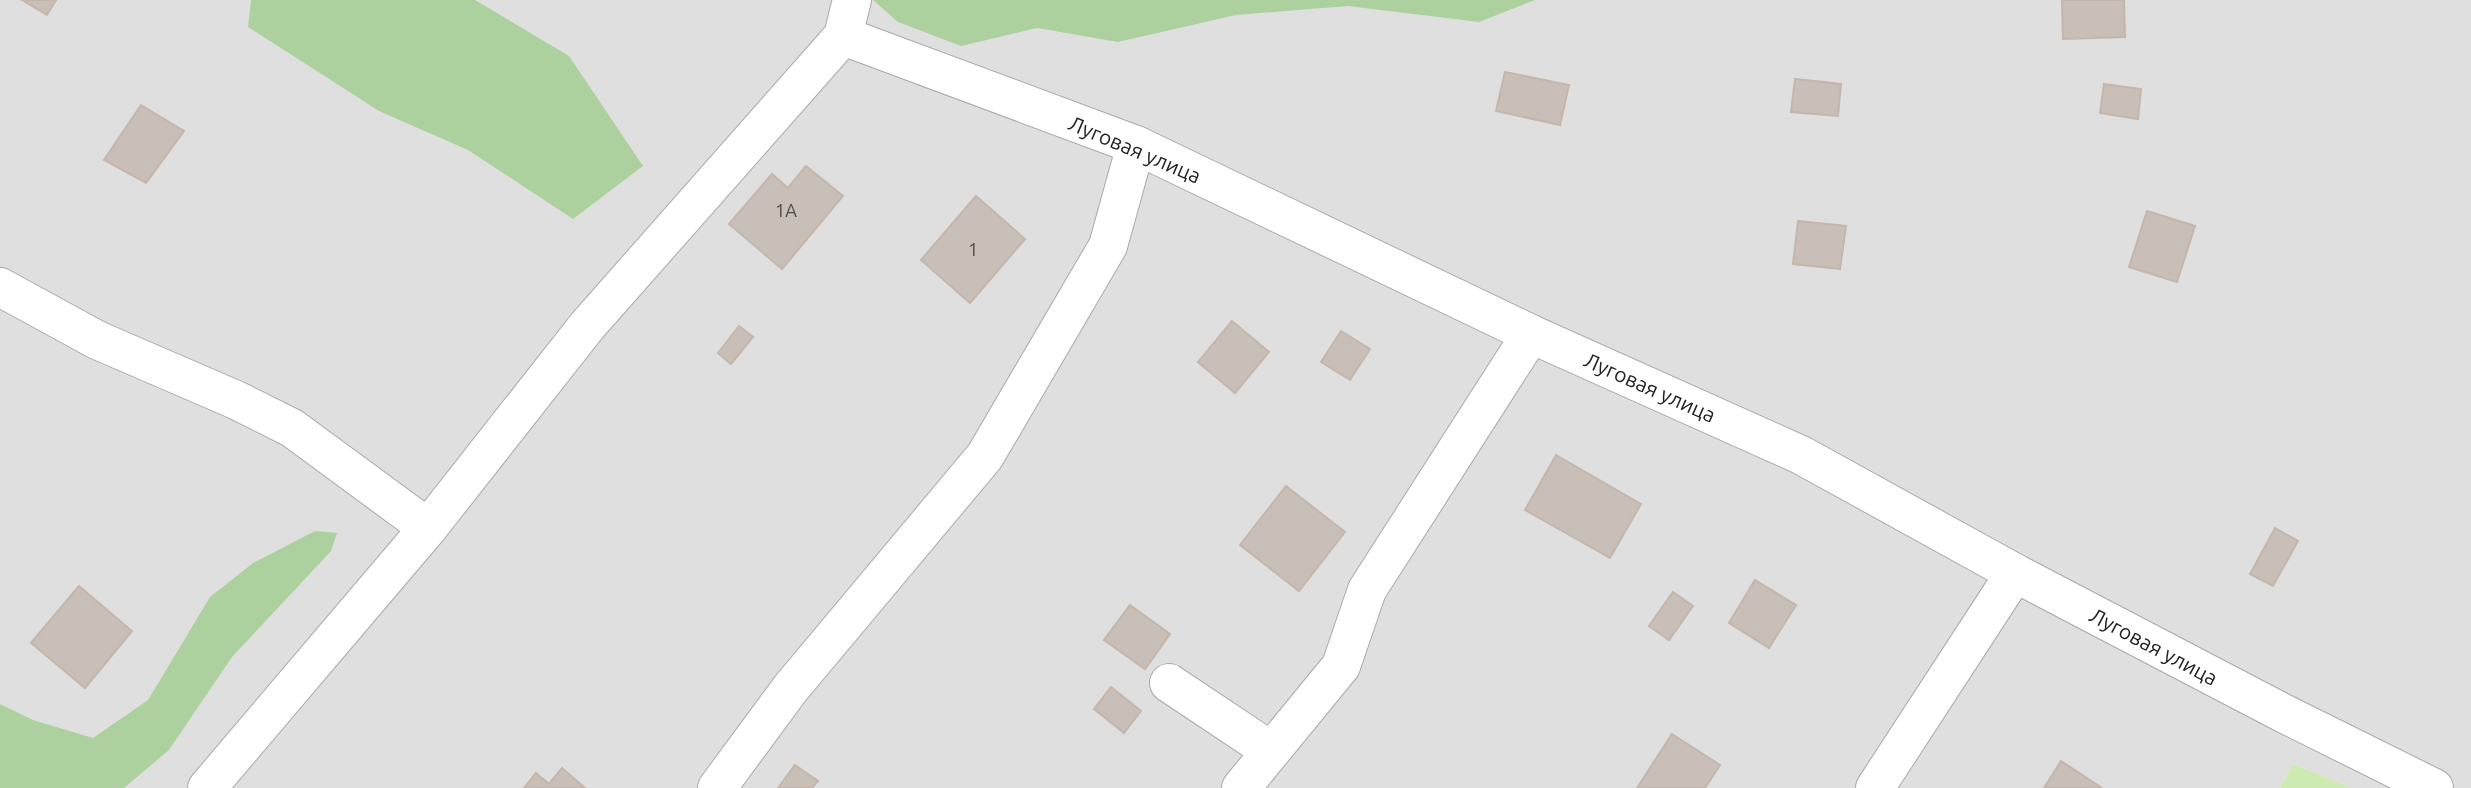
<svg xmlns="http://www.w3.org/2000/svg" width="2471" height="788" font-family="Ubuntu,sans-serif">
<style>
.residential{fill:#e0dfdf}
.grass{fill:#cdebb0}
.forest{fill:#add19e}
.building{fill:#c7bfb8;stroke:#c4b6ab;stroke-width:2}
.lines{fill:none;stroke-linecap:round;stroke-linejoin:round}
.minor-casing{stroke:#a9a9a9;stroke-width:40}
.minor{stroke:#fff;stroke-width:38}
.labels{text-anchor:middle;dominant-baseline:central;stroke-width:5;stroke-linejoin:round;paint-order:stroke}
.number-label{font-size:18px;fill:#4b4948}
.street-label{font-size:21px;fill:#222;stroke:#fff}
</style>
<rect width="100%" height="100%" fill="#f2efe9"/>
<polygon class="residential" points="0,0 2471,0 2471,788 2352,788 2293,764 2280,788 0,788"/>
<polygon class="grass" points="2293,764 2352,788 2280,788"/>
<g class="forest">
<polygon points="251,0 475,0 569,56 643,166 573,219 468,150 379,111 248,27"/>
<polygon points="873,0 1535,0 1479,22 1348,6 1236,15 1118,42 1037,28 961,46 898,22"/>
<polygon points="315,531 337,533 331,551 232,657 169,750 124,788 0,788 0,704 33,720 93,738 148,700 210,597 253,563"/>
</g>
<g class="building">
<polygon points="22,0 56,0 47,15"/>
<polygon points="2062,0 2124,0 2125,37 2063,39"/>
<polygon points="1505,72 1569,85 1560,125 1496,111"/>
<polygon points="1795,79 1841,84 1838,116 1791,112"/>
<polygon points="2104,84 2141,89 2138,119 2100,113"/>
<polygon points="141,105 184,131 146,183 104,160"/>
<polygon points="806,166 843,196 782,269 729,224 772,174 788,188"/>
<polygon points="976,196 1025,239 970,303 921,260"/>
<polygon points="2147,211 2195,226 2177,282 2129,267"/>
<polygon points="1798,221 1846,226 1840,269 1793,264"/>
<polygon points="1232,321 1269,352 1235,393 1198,362"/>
<polygon points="739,326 753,337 731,364 718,353"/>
<polygon points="1341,331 1370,349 1350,380 1321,362"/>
<polygon points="1556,455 1641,504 1610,558 1525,510"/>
<polygon points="1286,486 1345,532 1299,591 1240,545"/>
<polygon points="2275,528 2298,541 2273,586 2250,574"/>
<polygon points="1755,580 1796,605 1769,648 1729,623"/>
<polygon points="79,586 132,631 85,688 31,643"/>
<polygon points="1673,592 1693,606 1669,640 1649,626"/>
<polygon points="1130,605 1170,634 1145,669 1104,640"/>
<polygon points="1111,687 1141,711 1124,733 1094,709"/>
<polygon points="1672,734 1720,765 1705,788 1637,788"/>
<polygon points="2061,761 2102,788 2044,788"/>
<polygon points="795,765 818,781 812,788 778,788"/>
<polygon points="562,768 585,788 524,788 536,773 549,784"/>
</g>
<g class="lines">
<g class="minor-casing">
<g id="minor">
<polyline points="843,36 1136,145 1531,334 1801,455 2015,573 2281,712 2434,788"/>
<polyline points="0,287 97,340 236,400 292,428 428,528"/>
<polyline points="1169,683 1271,751"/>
<polyline points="207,788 428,528 587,326 843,36 852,0"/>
<polyline points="717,788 790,689 985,456 1108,246 1136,145"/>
<polyline points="1241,788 1341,666 1367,590 1531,334"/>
<polyline points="1875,788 2015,573"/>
</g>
</g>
<use href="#minor" class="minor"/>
</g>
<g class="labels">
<g class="number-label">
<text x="786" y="210">1А</text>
<text x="973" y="249">1</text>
</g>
<g class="street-label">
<text transform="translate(1135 149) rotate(23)">Луговая улица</text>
<text transform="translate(1650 387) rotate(24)">Луговая улица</text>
<text transform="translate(2154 646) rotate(28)">Луговая улица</text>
</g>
</g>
</svg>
